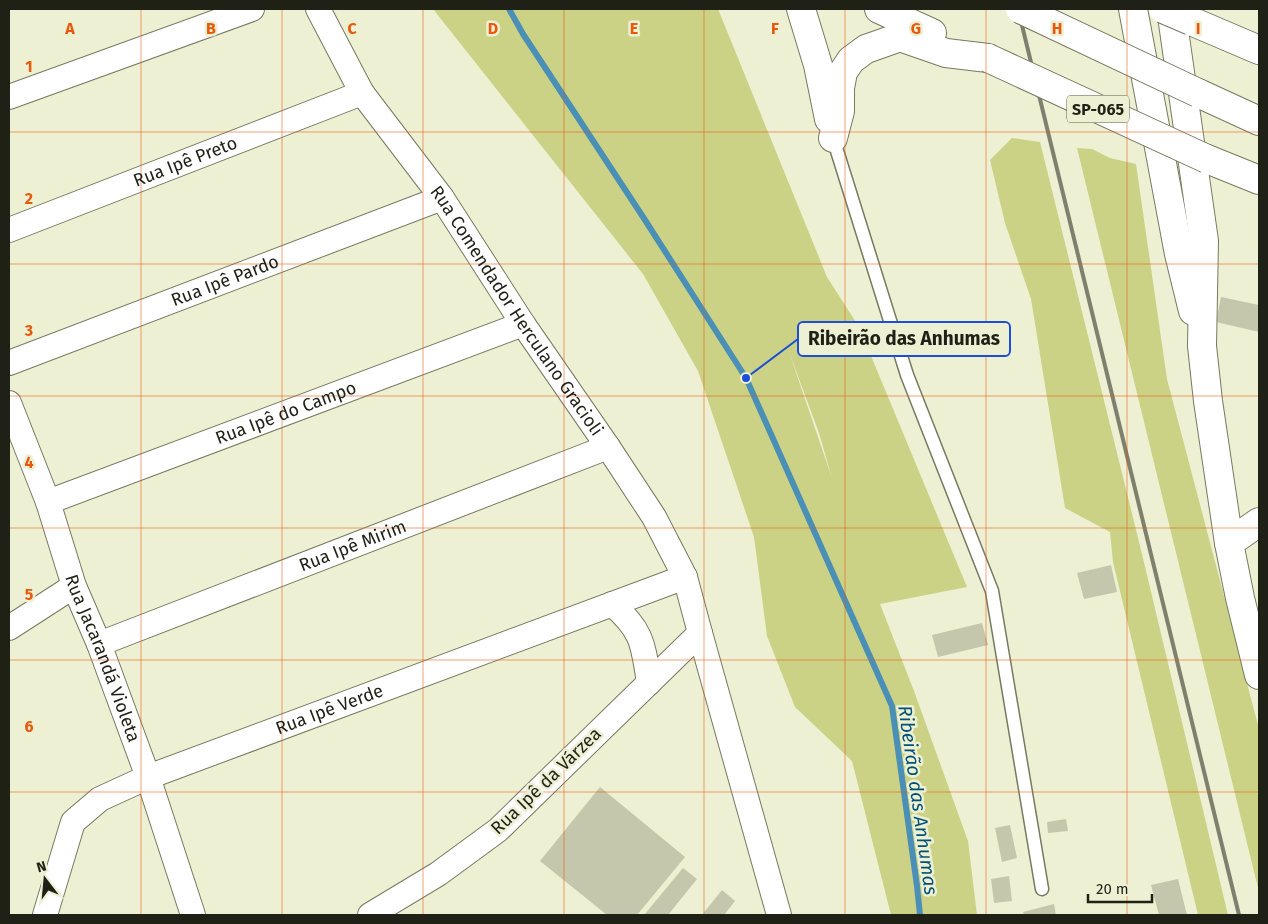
<svg xmlns="http://www.w3.org/2000/svg" width="1268" height="924" font-family="'Fira Sans',sans-serif">
<style>
.green{fill:#cbd285;fill-rule:evenodd}
.lines{fill:none;stroke-linecap:round;stroke-linejoin:round}
.stream{stroke:#4a8fb6;stroke-width:6}
.building{fill:#c4c7ab}
.lane-casing{stroke:#777a60;stroke-width:15}
.street-casing{stroke:#777a60;stroke-width:26}
.secondary-casing{stroke:#777a60;stroke-width:30}
.highway-casing{stroke:#777a60;stroke-width:30}
.lane{stroke:#fff;stroke-width:12}
.street{stroke:#fff;stroke-width:24}
.secondary{stroke:#fff;stroke-width:28}
.highway{stroke:#fff;stroke-width:28}
.rail{stroke:#7f816e;stroke-width:4}
.highway-bridge-casing{stroke:#777a60;stroke-width:30;stroke-linecap:butt}
.highway-bridge{stroke:#fff;stroke-width:28}
.grid{fill:none;stroke:#e8590c;stroke-width:1;stroke-opacity:0.55}
.labels{text-anchor:middle;dominant-baseline:central;stroke-width:5;stroke-linejoin:round;paint-order:stroke}
.shield{fill:#edf0d3;stroke:#5d5e4f;stroke-width:1}
.shield-label{font-size:16px;font-weight:bold;fill:#1f2016}
.street-label{font-size:18px;fill:#1f2016;stroke:#edf0d3}
.water-label{font-size:19px;font-style:italic;fill:#005179;stroke:#edf0d3}
.grid-label{font-size:16px;text-anchor:middle;font-weight:bold;fill:#e8590c;stroke:#edf0d3;stroke-width:5;stroke-linejoin:round;paint-order:stroke}
.leader{fill:none;stroke:#1d4ed8;stroke-width:2}
.callout-dot{fill:#1d4ed8;stroke:#edf0d3;stroke-width:2}
.callout{fill:#edf0d3;stroke:#1d4ed8;stroke-width:2}
.callout-label{font-size:19px;text-anchor:middle;font-weight:bold;fill:#1f2016}
</style>
<rect width="100%" height="100%" fill="#edf0d3"/>
<g class="green">
<path d="M433,9H718L827,277L859,327L967,587L880,604L914,691L968,841L977,915H891L852,761L795,707L767,636L754,537L698,371L643,274ZM789,352L819,433L832,478Z"/>
<polygon points="1012,138 1040,142 1142,554 1228,915 1198,915 1113,562 1110,532 1065,508 1031,299 1005,223 990,160"/>
<polygon points="1077,148 1092,149 1110,158 1136,164 1167,379 1259,729 1259,892"/>
</g>
<g class="lines">
<polyline class="stream" points="509,9 523,34 645,220 746,378 892,706 917,886 920,915"/>
</g>
<g class="building">
<polygon points="1221,297 1259,305 1259,332 1216,322"/>
<polygon points="1111,565 1117,592 1084,599 1077,573"/>
<polygon points="982,623 988,645 938,657 932,635"/>
<polygon points="600,787 685,857 637,915 607,915 540,861"/>
<polygon points="1066,819 1068,831 1048,833 1047,822"/>
<polygon points="1010,825 1017,858 1002,862 995,828"/>
<polygon points="683,868 697,879 668,915 644,915"/>
<polygon points="1009,876 1012,901 994,903 991,879"/>
<polygon points="1178,879 1187,915 1159,915 1151,885"/>
<polygon points="722,890 735,901 724,915 702,915"/>
<polygon points="1054,904 1056,915 1024,915 1023,912"/>
</g>
<g class="lines">
<g class="lane-casing">
<polyline id="lane" points="833,138 907,375 992,591 1042,889"/>
</g>
<g class="street-casing">
<g id="street">
<path id="s1" d="M318,9L362,93L442,198L523,324L608,447L654,517L685,577L700,633L498,830L438,874L370,915"/>
<polyline points="9,97 252,9"/>
<path id="s2" d="M9,230L362,93"/>
<path id="s3" d="M9,363L442,198"/>
<path id="s4" d="M9,403L48,502L74,586L99,644L148,777L193,915"/>
<path id="s5" d="M48,502L523,324"/>
<path d="M612,604C643,631 643,644 649,683"/>
<polyline points="9,628 74,586"/>
<polyline points="700,633 779,915"/>
<path id="s6" d="M99,644L608,447"/>
<path id="s7" d="M45,915L73,822L100,799L148,777L685,577"/>
</g>
</g>
<g class="secondary-casing">
<g id="secondary">
<polyline points="1133,9 1179,254 1193,311"/>
<polyline points="1171,9 1204,241 1202,346 1208,401 1229,543 1240,598 1259,675"/>
<polyline points="1229,543 1259,522"/>
</g>
</g>
<g class="highway-casing">
<g id="highway">
<polyline points="801,9 818,65 829,119"/>
<polyline points="879,9 932,33"/>
<polyline points="1191,21 1259,50"/>
<polyline points="1198,93 1259,121"/>
<polyline points="833,138 840,111 840,88 843,72 851,60 866,49 900,37 946,53 988,58"/>
<polyline points="1207,159 1259,180"/>
</g>
</g>
<use href="#lane" class="lane"/>
<use href="#street" class="street"/>
<use href="#secondary" class="secondary"/>
<use href="#highway" class="highway"/>
<polyline class="rail" points="1018,9 1239,915"/>
<g class="highway-bridge-casing">
<g id="highway-bridge">
<polyline points="1020,9 1198,93"/>
<polyline points="1163,9 1191,21"/>
<polyline points="988,58 1207,159"/>
</g>
</g>
<use href="#highway-bridge" class="highway-bridge"/>
</g>
<path class="grid" d="M141,9V915M282,9V915M423,9V915M564,9V915M704,9V915M845,9V915M986,9V915M1127,9V915M9,132H1259M9,264H1259M9,396H1259M9,528H1259M9,660H1259M9,792H1259"/>
<g class="labels">
<rect class="shield" x="1067" y="95.5" width="62" height="27" rx="4"/>
<g class="shield-label">
<text x="1098" y="109">SP-065</text>
</g>
<g class="street-label">
<text stroke="none"><textPath href="#s2" startOffset="189">Rua Ipê Preto</textPath></text>
<text stroke="none"><textPath href="#s3" startOffset="231">Rua Ipê Pardo</textPath></text>
<text stroke="none"><textPath href="#s1" startOffset="362">Rua Comendador Herculano Gracioli</textPath></text>
<text stroke="none"><textPath href="#s5" startOffset="254">Rua Ipê do Campo</textPath></text>
<text stroke="none"><textPath href="#s6" startOffset="272">Rua Ipê Mirim</textPath></text>
<text stroke="none"><textPath href="#s4" startOffset="272">Rua Jacarandá Violeta</textPath></text>
<text stroke="none"><textPath href="#s7" startOffset="379">Rua Ipê Verde</textPath></text>
<text transform="translate(546 781) rotate(-44)">Rua Ipê da Várzea</text>
</g>
<g class="water-label">
<text transform="translate(918 800) rotate(82)">Ribeirão das Anhumas</text>
</g>
</g>
<g class="grid-label">
<text x="70" y="34">A</text>
<text x="211" y="34">B</text>
<text x="352" y="34">C</text>
<text x="493" y="34">D</text>
<text x="634" y="34">E</text>
<text x="775" y="34">F</text>
<text x="916" y="34">G</text>
<text x="1057" y="34">H</text>
<text x="1198" y="34">I</text>
<text x="29" y="72">1</text>
<text x="29" y="204">2</text>
<text x="29" y="336">3</text>
<text x="29" y="468">4</text>
<text x="29" y="600">5</text>
<text x="29" y="732">6</text>
</g>
<path class="leader" d="M746 378L798 339"/>
<circle class="callout-dot" cx="746" cy="378" r="5"/>
<rect class="callout" x="798" y="322" width="212" height="34" rx="5"/>
<g class="callout-label">
<text x="904" y="345">Ribeirão das Anhumas</text>
</g>
<rect width="1268" height="924" fill="none" stroke="#1f2016" stroke-width="20"/>
<g transform="translate(45 879) rotate(344)" stroke="#edf0d3" stroke-width="4" paint-order="stroke">
<path d="M0-4L9 19L0 12L-9 19Z" fill="#1f2016"/>
<text y="-8" font-size="14" font-weight="bold" text-anchor="middle" fill="#1f2016">N</text>
</g>
<path d="M1088 894v8h64v-8" fill="none" stroke="#1f2016" stroke-width="2.5"/>
<text x="1096" y="894" font-size="15" fill="#1f2016" stroke="#edf0d3" stroke-width="4" paint-order="stroke">20 m</text>
</svg>
